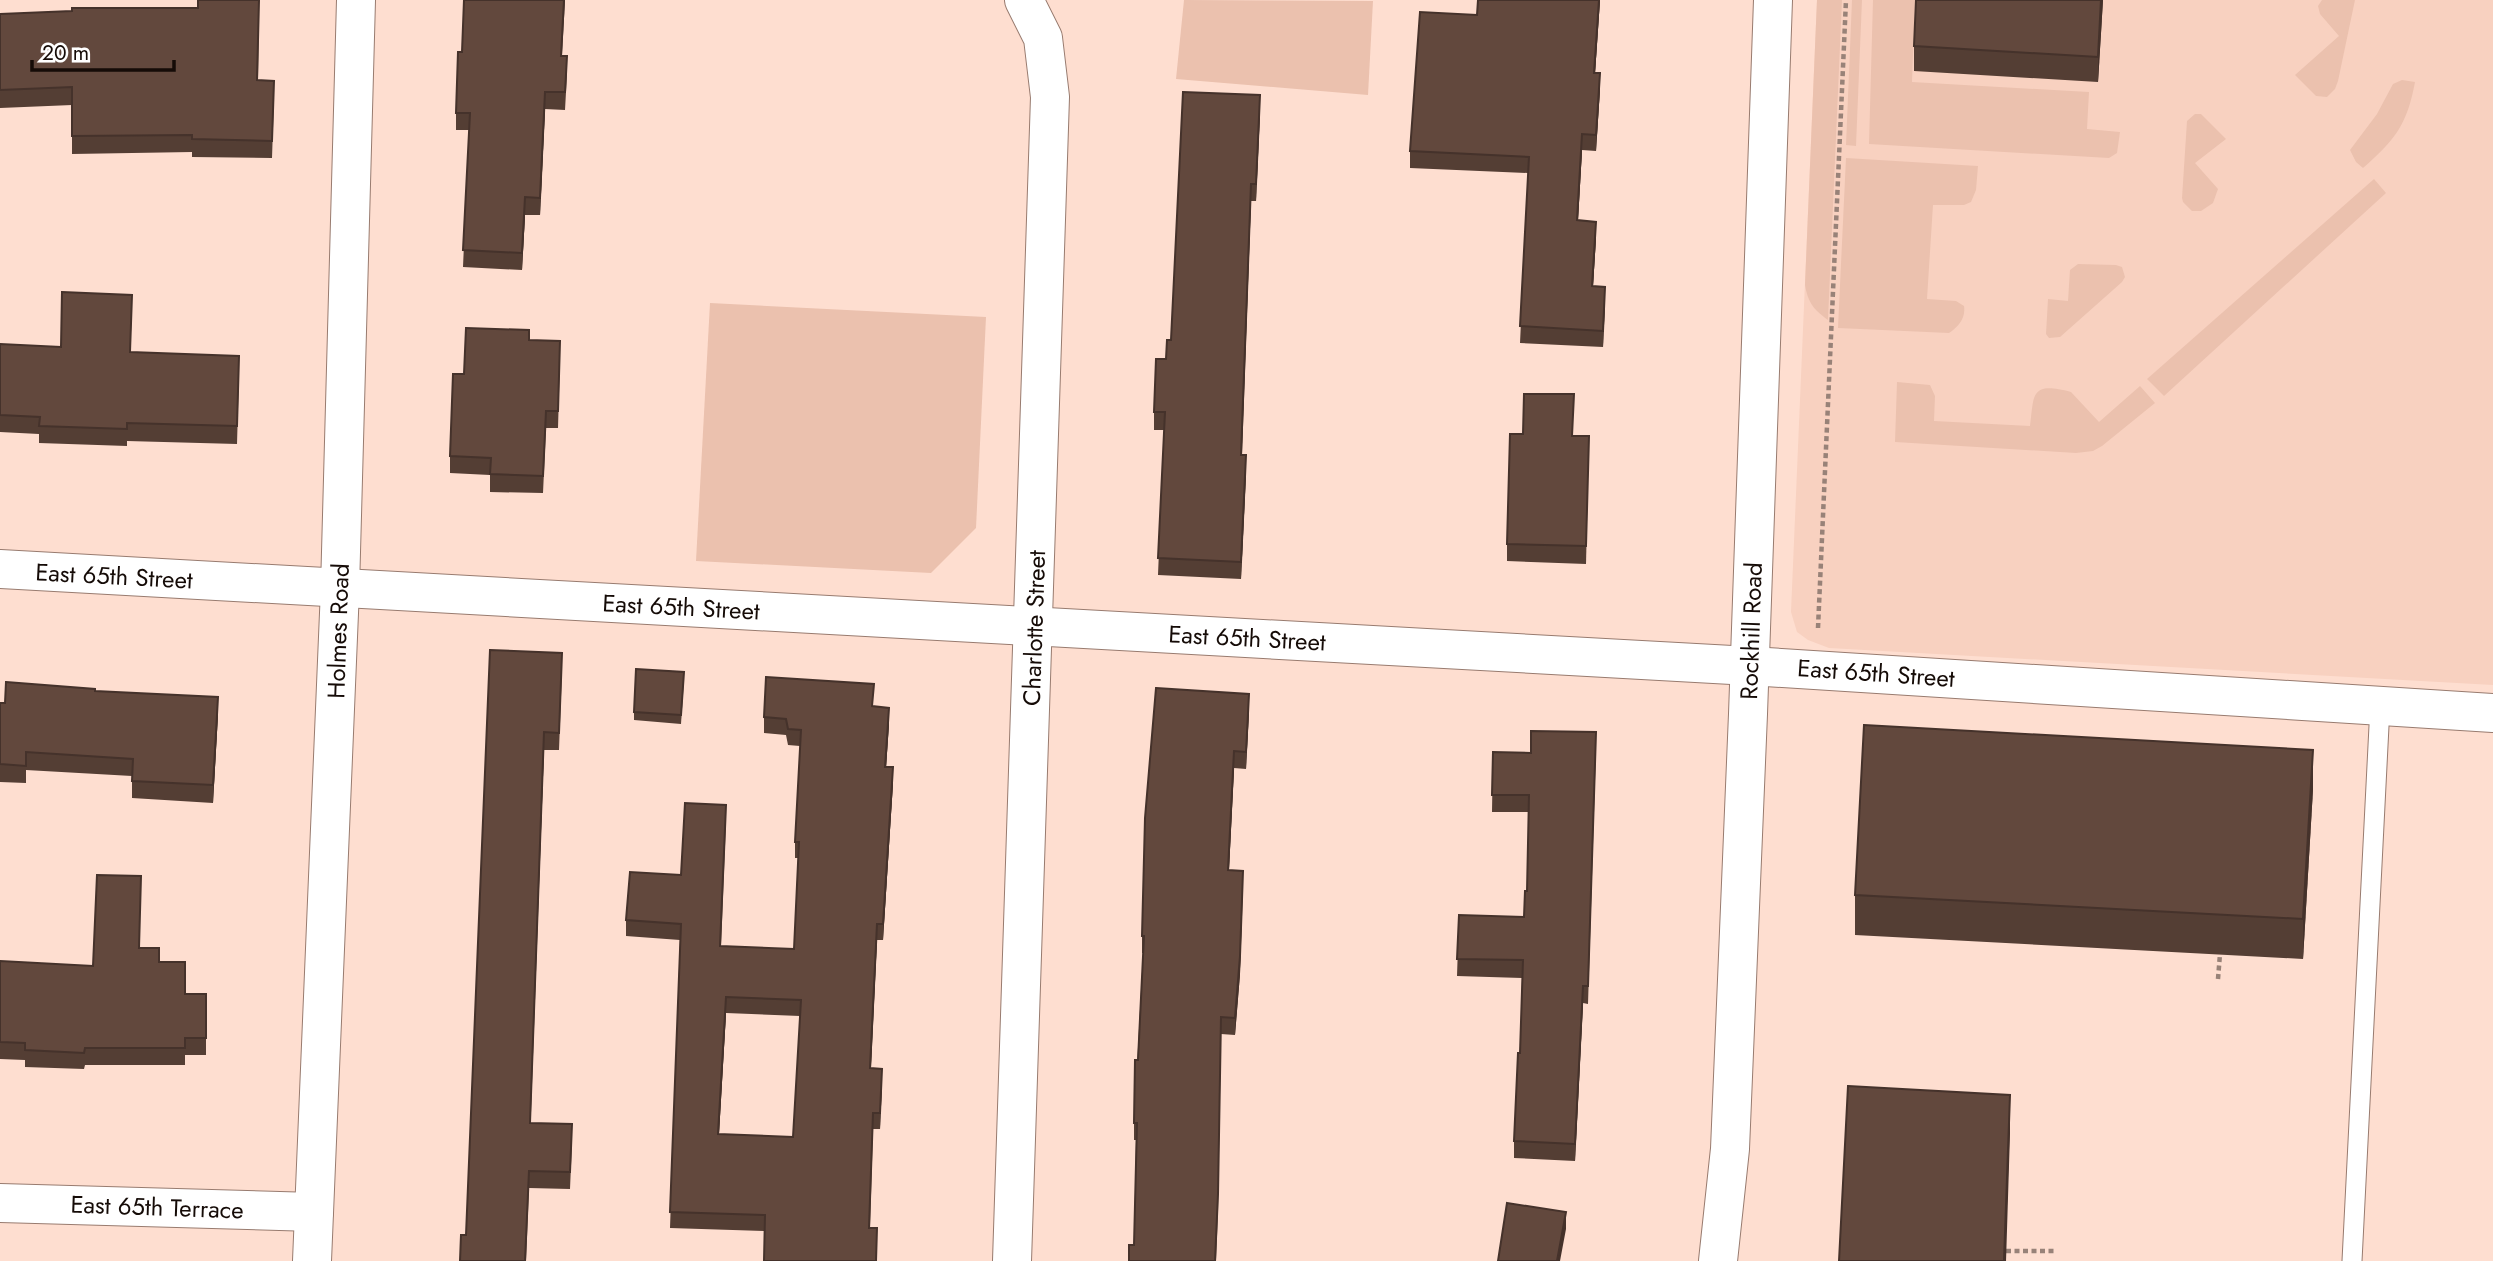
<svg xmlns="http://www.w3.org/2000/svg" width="2493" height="1261" font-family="Jost,sans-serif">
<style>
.built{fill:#f8d1c0}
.green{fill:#ebc1ae}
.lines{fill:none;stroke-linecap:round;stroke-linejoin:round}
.lane-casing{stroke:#987b6f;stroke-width:21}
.street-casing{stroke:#987b6f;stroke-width:40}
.secondary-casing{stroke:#987b6f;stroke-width:40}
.path{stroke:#988278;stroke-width:4.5;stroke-dasharray:5 3.5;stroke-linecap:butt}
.lane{stroke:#fff;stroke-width:19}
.street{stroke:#fff;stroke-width:38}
.secondary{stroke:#fff;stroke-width:38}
.wall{fill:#543e34;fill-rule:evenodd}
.shaded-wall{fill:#45322b}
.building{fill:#62483d;stroke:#45322b;stroke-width:2;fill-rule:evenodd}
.labels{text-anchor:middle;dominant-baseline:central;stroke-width:7;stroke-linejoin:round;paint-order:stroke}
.street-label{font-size:24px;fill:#150b07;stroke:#fff}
</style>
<rect width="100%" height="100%" fill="#feded0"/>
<polygon class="built" points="1817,0 2493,0 2493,685 1829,648 1808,640 1797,632 1791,612"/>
<g class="green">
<polygon points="1184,0 1373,1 1368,95 1176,79"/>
<path d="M1817,0H1842L1828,320C1814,310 1808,303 1805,285Z"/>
<polygon points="1852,0 1862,0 1856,146 1846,145"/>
<polygon points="1873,0 1915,0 1912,82 2089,92 2087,129 2120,132 2117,153 2109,158 1869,144"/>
<polygon points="2322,0 2355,0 2338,81 2335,89 2327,97 2316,96 2295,75 2339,36 2320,14 2318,6"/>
<path d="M2402,80L2415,82C2407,125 2395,140 2363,168L2356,162L2350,150L2377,114L2393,84Z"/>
<polygon points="2195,114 2201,114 2226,139 2195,163 2218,189 2213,203 2201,211 2192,211 2183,202 2182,198 2187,121"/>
<path d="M1846,158L1978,166L1976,190L1971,202L1964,205H1933L1927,299L1956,301L1964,306C1966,318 1958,327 1949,333L1838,328Z"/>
<polygon points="2374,179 2386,193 2164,396 2147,379"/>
<polygon points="2078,264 2116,265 2122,267 2125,277 2122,282 2060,337 2049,338 2046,334 2048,299 2068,301 2070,270"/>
<polygon points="710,303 986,317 976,528 931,573 696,561"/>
<path d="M1897,382L1930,385L1935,396L1934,421L2030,426C2034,395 2030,381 2071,392L2099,422L2140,386L2155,403L2102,446L2093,451L2076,453L1895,442Z"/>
</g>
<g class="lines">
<g class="lane-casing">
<polyline id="lane" points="2352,1261 2380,706"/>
</g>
<g class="street-casing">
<g id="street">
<polyline points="0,569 1750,666 2493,713"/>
<polyline points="0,1203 314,1212"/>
<polyline points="1012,1261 1050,97 1043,38 1024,0"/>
</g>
</g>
<g class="secondary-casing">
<g id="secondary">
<polyline points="312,1261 340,589 356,0"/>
<polyline points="1718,1261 1730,1149 1748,714 1773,0"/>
</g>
</g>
<g class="path">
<polyline points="1818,628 1846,0"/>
<polyline points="2218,979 2220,954"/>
<polyline points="2006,1251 2056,1251"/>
</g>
<use href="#lane" class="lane"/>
<use href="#street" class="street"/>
<use href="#secondary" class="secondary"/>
</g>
<g class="wall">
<polygon points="1478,0 1600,0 1595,73 1600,89 1596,151 1582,150 1578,221 1596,238 1593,286 1605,303 1603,347 1520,343 1528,173 1410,168 1410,151 1477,15"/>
<polygon points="2103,0 2098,82 1914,71 1914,46"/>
<polygon points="0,14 259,16 258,80 274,98 272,158 192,157 192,152 72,154 72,105 0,108"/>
<polygon points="462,52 562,56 567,74 565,110 545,109 540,215 525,215 522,270 463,267 469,130 456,130 456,113"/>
<polygon points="1260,113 1256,201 1251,201 1242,455 1246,473 1241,579 1158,575 1164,430 1154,430 1154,412 1166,359"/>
<polygon points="132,312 130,352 239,373 237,444 127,441 127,446 39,443 39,434 0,432 0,344 61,347"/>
<polygon points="529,340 560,358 558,428 546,428 543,493 490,492 490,475 450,473 450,456 464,374"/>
<polygon points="1573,436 1589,436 1586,564 1507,561 1507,544"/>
<polygon points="490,650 562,670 559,750 544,750 530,1123 572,1142 570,1189 529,1188 526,1261 460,1261 466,1235"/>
<polygon points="684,680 681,724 634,720 634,712"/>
<polygon points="95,691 218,714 213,803 132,798 132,776 26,770 26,783 0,782 0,703 5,703"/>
<path d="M873,706L889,724L886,767L893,783L883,940H877L871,1068L882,1084L880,1129H873L870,1228L765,1231L670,1228L680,940L626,936V920L681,875L726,821L721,946L794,949L798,858H795V842L800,746L788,745L786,735L764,733V717ZM726,1013L800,1016L793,1137L719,1134Z"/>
<polygon points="1249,711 1246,769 1234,768 1229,870 1243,888 1240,974 1235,1035 1221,1034 1218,1211 1216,1261 1129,1261 1134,1245 1136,1140 1134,1140 1134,1123 1143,953 1142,953 1142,936"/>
<polygon points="1596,749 1588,1004 1583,1003 1575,1161 1514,1158 1514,1141 1520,1053 1522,978 1457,976 1459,915 1524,917 1527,891 1529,812 1492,812 1493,752 1531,753"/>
<polygon points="2313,789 2303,959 1855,935 1855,895"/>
<polygon points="140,948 159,962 185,994 206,994 206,1055 185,1055 185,1065 85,1065 84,1069 25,1067 25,1060 0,1059 0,961 93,966"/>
</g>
<g class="shaded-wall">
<polygon points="564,0 565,0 561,73 561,56"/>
<polygon points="1599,0 1600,0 1594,89 1594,73"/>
<polygon points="2101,0 2103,0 2098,82 2098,57"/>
<polygon points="1600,73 1600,89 1596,151 1596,135"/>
<polygon points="545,92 545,109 540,215 540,198"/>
<polygon points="1260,95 1260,113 1256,201 1256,184"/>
<polygon points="1582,134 1582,150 1577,237 1577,220"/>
<polygon points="1251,184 1251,201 1241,472 1241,455"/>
<polygon points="525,197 525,215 522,270 522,253"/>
<polygon points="1596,222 1596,238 1592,303 1592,286"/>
<polygon points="1605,287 1605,303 1603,347 1603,331"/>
<polygon points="1246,455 1246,473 1241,579 1241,562"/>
<polygon points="1249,694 1249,711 1246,769 1246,752"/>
<polygon points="218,697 218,714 213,803 213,785"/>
<polygon points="889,708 889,724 885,783 885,767"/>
<polygon points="544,732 544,750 530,1140 530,1123"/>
<polygon points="2313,750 2313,789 2303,959 2303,919"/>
<polygon points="1234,751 1234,768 1228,888 1228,870"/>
<polygon points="893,767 893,783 883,940 883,924"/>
<polygon points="1243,871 1240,974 1235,1035 1235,1018"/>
<polygon points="877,924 877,940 870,1084 870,1068"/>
<polygon points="1583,986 1583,1003 1575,1161 1575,1144"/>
<polygon points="726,997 726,1013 718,1150 718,1134"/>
<polygon points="882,1069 882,1084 880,1129 880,1113"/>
<polygon points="2010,1095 2010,1134 2006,1261 2004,1261"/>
<polygon points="1566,1212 1566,1229 1560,1261 1557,1261"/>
</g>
<g class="building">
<polygon points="198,0 259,0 257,80 274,81 272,141 192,139 192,135 72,136 72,87 0,90 0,14 72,11 72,8 198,8"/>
<polygon points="464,0 564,0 561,56 567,56 565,92 545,92 540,198 525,197 522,253 463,250 470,113 456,113 458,52 462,52"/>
<polygon points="1478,0 1599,0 1594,73 1600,73 1596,135 1582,134 1577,220 1596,222 1592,286 1605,287 1603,331 1520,326 1529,157 1410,151 1420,12 1477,15"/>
<polygon points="1916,0 2101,0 2098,57 1914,46"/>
<polygon points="1183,92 1260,95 1256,184 1251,184 1241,455 1246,455 1241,562 1158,558 1165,412 1154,412 1156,359 1166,359 1167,340 1171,340"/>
<polygon points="62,292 132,295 130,352 239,356 237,426 127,423 127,429 39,426 40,417 0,415 0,344 61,347"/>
<polygon points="466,328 529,330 529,340 560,341 558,411 546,411 543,476 490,474 491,458 450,456 453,374 464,374"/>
<polygon points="1524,394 1574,394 1572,436 1589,436 1586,546 1507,544 1510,434 1523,434"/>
<polygon points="490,650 562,653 559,733 544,732 530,1123 572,1124 570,1172 529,1171 525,1261 460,1261 461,1235 466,1235"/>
<polygon points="636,669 684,672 681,715 634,712"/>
<path d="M766,677L874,684L872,706L889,708L885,767H893L883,924H877L870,1068L882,1069L880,1113H873L869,1228H877L876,1261H764L765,1215L670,1212L681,924L626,920L630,872L681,875L685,803L726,805L720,946L794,949L799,842H795L801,730L788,729L786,719L764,717ZM726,997L801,1000L793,1137L718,1134Z"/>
<polygon points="6,682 95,689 95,691 218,697 213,785 132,781 133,759 26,752 26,766 0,764 0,703 5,703"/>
<polygon points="1156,688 1249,694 1246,752 1234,751 1228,870 1243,871 1240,956 1235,1018 1221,1017 1218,1194 1215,1261 1129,1261 1129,1245 1134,1245 1137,1123 1134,1123 1135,1060 1138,1060 1144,936 1142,936 1145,818"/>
<polygon points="1864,725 2313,750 2303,919 1855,895"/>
<polygon points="1531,731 1596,732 1588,986 1583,986 1575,1144 1514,1141 1518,1053 1520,1053 1523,960 1457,959 1459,915 1524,917 1525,891 1527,891 1529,795 1492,795 1493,752 1531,753"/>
<polygon points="97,875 141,876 139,948 159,948 159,962 185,962 185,994 206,994 206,1038 185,1038 185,1048 85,1048 84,1053 25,1050 25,1043 0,1042 0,961 93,966"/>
<polygon points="1848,1086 2010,1095 2004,1261 1839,1261"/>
<polygon points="1507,1203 1566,1212 1557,1261 1498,1261"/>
</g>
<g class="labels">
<g class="street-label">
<text transform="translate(114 576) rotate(3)">East 65th Street</text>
<text transform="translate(681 607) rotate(3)">East 65th Street</text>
<text transform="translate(1034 628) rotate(-88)">Charlotte Street</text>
<text transform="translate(338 631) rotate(-88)">Holmes Road</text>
<text transform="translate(1751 631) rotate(-88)">Rockhill Road</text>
<text transform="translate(1247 638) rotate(3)">East 65th Street</text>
<text transform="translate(1876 673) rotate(4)">East 65th Street</text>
<text transform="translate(157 1207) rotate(2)">East 65th Terrace</text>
</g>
</g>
<path d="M32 60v10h142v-10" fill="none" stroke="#150b07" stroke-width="3.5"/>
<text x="42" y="60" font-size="21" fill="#150b07" stroke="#ffffff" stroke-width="5" paint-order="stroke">20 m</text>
</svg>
